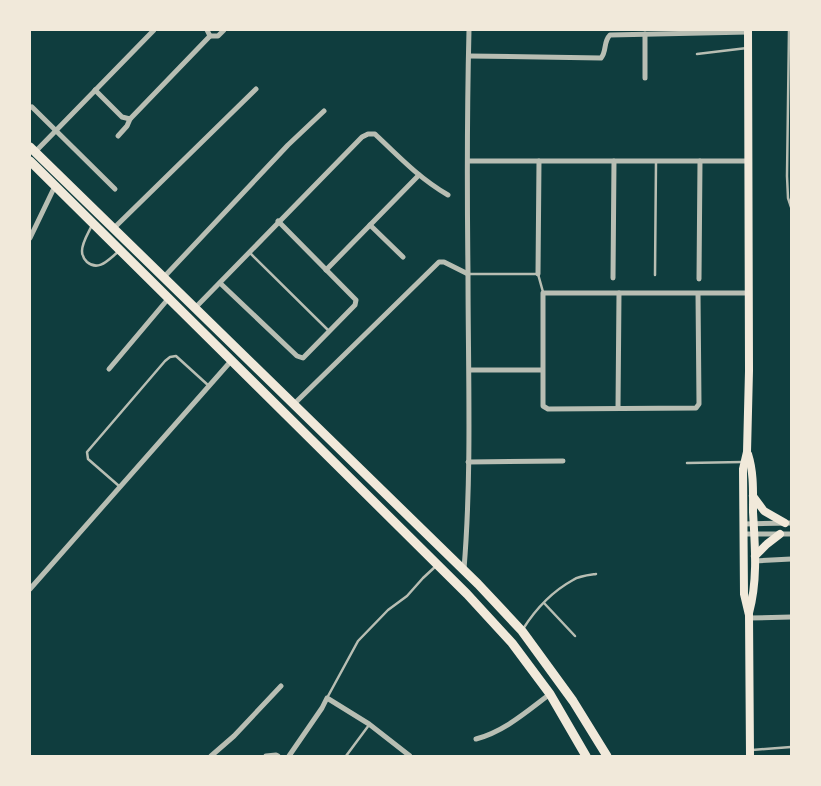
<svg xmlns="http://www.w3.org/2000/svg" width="821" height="786" font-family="'Times New Roman',serif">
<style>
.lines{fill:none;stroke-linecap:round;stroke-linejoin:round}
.service{stroke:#b8beb3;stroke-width:2.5}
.minor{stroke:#b8beb3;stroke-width:5}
.primary{stroke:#f1e9da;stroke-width:8}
.trunk{stroke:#f1e9da;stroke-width:9}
</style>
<rect width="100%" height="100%" fill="#0f3d3e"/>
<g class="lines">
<g class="service">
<polyline points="789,30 787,176 788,198 791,207"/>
<polyline points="697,54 747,48"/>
<path d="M92,225C89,232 82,242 82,251C82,255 84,259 87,262C99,272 109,259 118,252"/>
<polyline points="250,253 329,331"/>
<polyline points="469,274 538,274 543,292"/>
<polyline points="655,275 656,161"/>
<polyline points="687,463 743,462"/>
<polyline points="119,486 88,459 87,452 165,361 170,357 176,356 209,386"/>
<polyline points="544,603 575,636"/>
<path d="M523,629C535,610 553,591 573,580C579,576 589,575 596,574"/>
<polyline points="327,698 358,641 388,610 407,596 423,578 436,566"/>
<polyline points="752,750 791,747"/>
<polyline points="346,756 369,725"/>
</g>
<g class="minor">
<polyline points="645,34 645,78"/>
<polyline points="210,36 218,36 224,30"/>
<path d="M469,56L601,58C607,51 603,42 610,35L748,32"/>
<polyline points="95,90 122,117 130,119 210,36 207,30"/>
<polyline points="32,107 115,189"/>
<polyline points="118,136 127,126 130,119"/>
<polyline points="35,152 154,30"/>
<polyline points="469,161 749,161"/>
<polyline points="370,225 403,257"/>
<polyline points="114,228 256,89"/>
<polyline points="30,238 55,186"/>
<polyline points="326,270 419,175"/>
<polyline points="538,274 539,161"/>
<polyline points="164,277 288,145 324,111"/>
<polyline points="613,278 614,161"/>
<polyline points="699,279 700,161"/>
<polyline points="220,283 297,356 303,358 355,305 356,300 278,221"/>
<polyline points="698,293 699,404 696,408 548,409 543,406 543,293 747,293"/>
<path d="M195,308L362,137L368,134H375C398,156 420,179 448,195"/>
<polyline points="109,369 168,299"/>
<polyline points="470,370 542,370"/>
<polyline points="294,404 439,262 444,262 468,274"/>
<polyline points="618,408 619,293"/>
<polyline points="468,462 563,461"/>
<polyline points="744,524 791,523"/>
<polyline points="744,534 791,534"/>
<polyline points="755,561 791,559"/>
<path d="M464,569C472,471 468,372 468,273C467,192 467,111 469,30"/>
<polyline points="30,589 231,361"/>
<polyline points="749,618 791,617"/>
<path d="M476,739C505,731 526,712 550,694"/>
<polyline points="211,756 234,736 281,686"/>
<polyline points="266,756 276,755 278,756"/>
<polyline points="289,756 322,708 327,698 369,724 410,756"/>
</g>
<g class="primary">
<polyline points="748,30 749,371 747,452 743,469 744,594 749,615 750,756"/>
<path d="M748,454C754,473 753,492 753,512C755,546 758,580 749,613"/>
<polyline points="753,496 764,511 785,523"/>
<polyline points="755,556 767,544 780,534"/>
</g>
<g class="trunk">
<polyline points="30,147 478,584 522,631 573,701 607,756"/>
<polyline points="30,161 467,594 512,643 550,694 586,756"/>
</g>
</g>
<rect width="821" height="786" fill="none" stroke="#f1e9da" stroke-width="62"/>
</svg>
